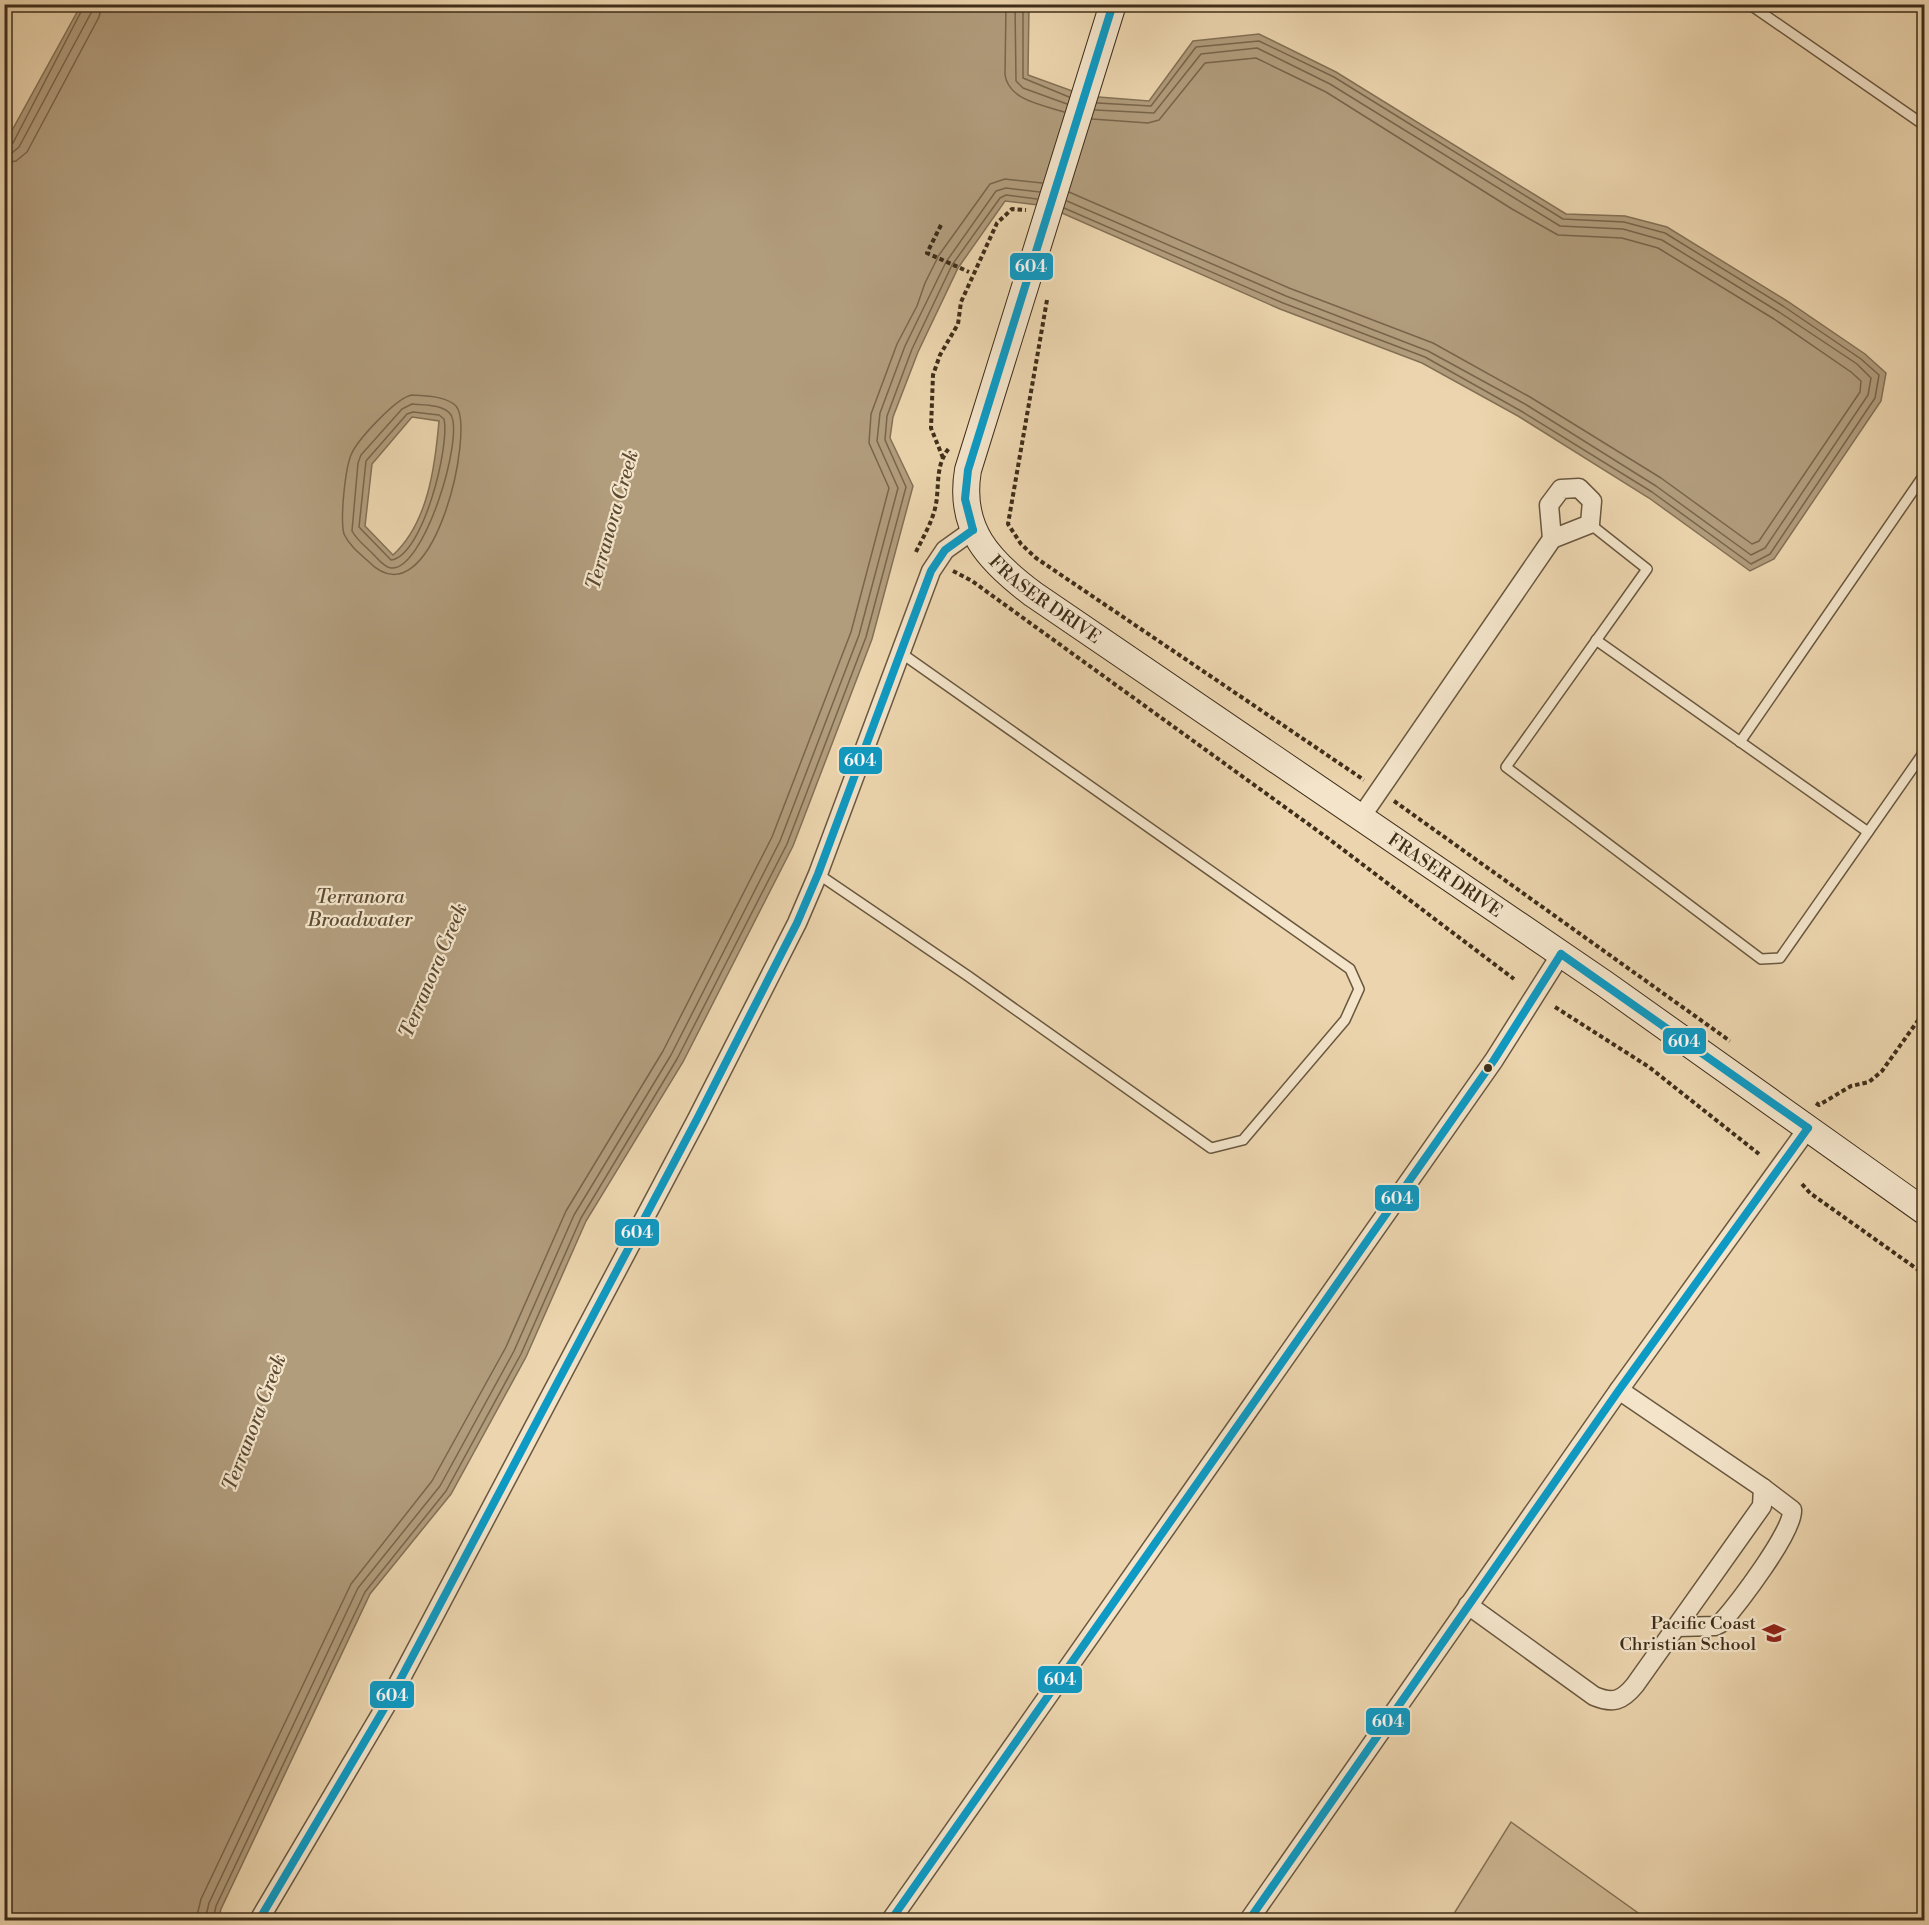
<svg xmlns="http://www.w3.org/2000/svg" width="1929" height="1925" font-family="'Libre Bodoni',serif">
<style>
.green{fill:#cfb995;stroke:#877458;stroke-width:1.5}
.water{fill:#b19c7c;stroke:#837055;stroke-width:1.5;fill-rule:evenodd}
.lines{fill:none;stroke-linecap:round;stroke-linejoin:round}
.shore{stroke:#78654b;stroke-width:1.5}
.lane-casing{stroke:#6a583f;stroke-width:12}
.street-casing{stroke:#6a583f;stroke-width:21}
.secondary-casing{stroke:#3f2e1a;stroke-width:28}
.path{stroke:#3f2e1a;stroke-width:4;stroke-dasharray:4.5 3;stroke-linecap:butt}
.lane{stroke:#f3e4ca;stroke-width:9}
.street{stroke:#f3e4ca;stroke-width:18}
.secondary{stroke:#f3e4ca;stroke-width:26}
.bus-1-casing{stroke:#f3e4ca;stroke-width:12}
.bus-1{stroke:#0d9ac4;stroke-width:8}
.bus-dot{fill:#3f2e1a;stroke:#f3e4ca;stroke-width:2}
.labels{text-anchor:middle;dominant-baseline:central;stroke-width:4.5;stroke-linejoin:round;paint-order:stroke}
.street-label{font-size:18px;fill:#3f2e1a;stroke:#f3e4ca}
.poi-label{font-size:18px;fill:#3f2e1a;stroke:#f3e4ca;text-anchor:end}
.water-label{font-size:20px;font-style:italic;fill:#5c4a32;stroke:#f3e4ca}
.line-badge{stroke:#f3e4ca;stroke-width:2}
.badge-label{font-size:16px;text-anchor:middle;font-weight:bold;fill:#fff}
</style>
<rect width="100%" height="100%" fill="#ecd5ae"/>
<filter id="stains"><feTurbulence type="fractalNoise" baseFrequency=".00333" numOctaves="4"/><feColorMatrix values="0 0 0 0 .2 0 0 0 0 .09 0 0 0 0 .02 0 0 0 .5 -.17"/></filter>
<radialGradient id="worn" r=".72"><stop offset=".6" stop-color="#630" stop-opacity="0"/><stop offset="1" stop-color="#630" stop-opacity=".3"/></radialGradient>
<polygon class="green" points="1511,1822 1648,1920 1450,1920"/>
<path class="water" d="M81,5H1029L1028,75L1086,96L1149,101L1193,41L1259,34L1336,72L1566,214L1625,216L1667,227L1787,301L1865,354L1886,373L1881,401L1774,559L1750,571L1649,498L1518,416L1422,363L1280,309L1046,206L1005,201L958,268L918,352L893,417L890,438L913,486L872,639L793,846L683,1062L586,1221L526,1357L451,1494L370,1594L221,1909L218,1920H5L4,145ZM412,417L439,421C435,467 428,523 393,555L365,526L372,464Z"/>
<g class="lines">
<g class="shore">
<path d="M1006,4L1005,75C1009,101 1044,105 1064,112"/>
<polyline points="1015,4 1016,81 1023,88 1067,104"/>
<polyline points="1023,4 1023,78 1069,97"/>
<polyline points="4,146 13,143 85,4"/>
<polyline points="4,154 12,153 19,147 91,13 93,4"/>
<polyline points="4,163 16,161 27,152 99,17 102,4"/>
<polyline points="1069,192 1289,288 1433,343 1530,397 1661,478 1752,544 1759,541 1860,392 1861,381 1851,372 1774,319 1658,248 1622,238 1558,235 1512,209 1326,92 1256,58 1205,63 1159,120 1148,123 1092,119"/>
<polyline points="1067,201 1286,296 1428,351 1525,404 1656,486 1751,555 1765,548 1868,395 1871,378 1857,364 1779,312 1662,240 1623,229 1560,226 1330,84 1257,48 1201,54 1154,113 1095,110"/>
<polyline points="1064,208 1283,303 1425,357 1521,411 1652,492 1751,564 1770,554 1875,398 1879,375 1861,359 1783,306 1665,233 1624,222 1563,219 1334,77 1259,41 1196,47 1151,106 1097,103"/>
<path d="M412,395C426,396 446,396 456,406C476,429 432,627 368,561C359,553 349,545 344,534C340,519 345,470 351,455C357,440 397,397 412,395Z"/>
<path d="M412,404C423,405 444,404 451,415C464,438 424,571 391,568C384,567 379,560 373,554C366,547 357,540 352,531L358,463L361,455L402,409Z"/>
<path d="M413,412L439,415L444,419C450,446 423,556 391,560L359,527L366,461L407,414Z"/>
<polyline points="196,1920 201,1899 351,1584 432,1481 506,1347 566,1211 663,1051 772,837 851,632 889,488 869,443 871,414 897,344 917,306 925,283 939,255 990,184 1005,179 1042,183"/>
<polyline points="205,1920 209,1903 358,1588 440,1486 514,1351 574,1215 671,1055 780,841 859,635 898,488 877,441 880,413 905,346 946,262 996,191 1006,188 1040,192"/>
<polyline points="213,1920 216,1906 365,1592 446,1491 521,1354 581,1218 677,1059 787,844 866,637 906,487 885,440 887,416 912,349 952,265 1000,198 1006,195 1037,199"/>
</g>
<g class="lane-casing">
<g id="lane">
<polyline points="1749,4 1924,125"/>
<polyline points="1590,524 1647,569 1506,767 1761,959 1780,958 1924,752"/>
<polyline points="1596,640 1868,832"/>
<polyline points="1740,742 1924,475"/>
<polyline points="818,874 968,976 1211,1148 1243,1140 1345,1020 1359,989 1350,969 901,653"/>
</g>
</g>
<g class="street-casing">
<g id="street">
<polyline points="1361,817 1552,539 1549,505 1561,489 1579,488 1592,501 1590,524 1552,539"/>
<path d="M1468,1605L1594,1696C1613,1704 1622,1701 1635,1685L1762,1506L1763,1488L1619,1390"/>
<path d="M1677,1627L1715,1626L1721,1623C1737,1605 1794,1531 1792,1510L1763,1488"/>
<polyline points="259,1920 391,1697 697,1119 797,923 818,874 931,571 945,550 973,530"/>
<polyline points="891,1920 1494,1060 1561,954"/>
<polyline points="1249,1920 1619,1390 1808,1128"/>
</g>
</g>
<g class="secondary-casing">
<g id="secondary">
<path id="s1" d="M1113,4L968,470C958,529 989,561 1033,594L1605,984L1924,1211"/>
</g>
</g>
<g class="path">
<polyline points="941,225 927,253 969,272"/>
<polyline points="1047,300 1008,524 1021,544 1036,558 1364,780"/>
<polyline points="943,458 931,428 933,375 940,355 958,324 961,302 997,223 1012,209 1026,210"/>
<path d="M916,552C922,539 930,526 934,512C941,491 933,466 950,447"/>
<polyline points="953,571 972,581 1329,839 1514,979"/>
<polyline points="1394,801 1730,1041"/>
<polyline points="1555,1007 1649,1067 1759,1154"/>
<polyline points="1816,1103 1819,1105 1851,1086 1869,1082 1882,1071 1924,1012"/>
<polyline points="1802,1184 1810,1193 1924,1274"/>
</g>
<use href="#lane" class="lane"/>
<use href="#street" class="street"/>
<use href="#secondary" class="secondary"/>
<g class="bus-1-casing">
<g id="bus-1">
<polyline points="973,530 965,499 968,470 1113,4"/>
<polyline points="1561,954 1808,1128"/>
<polyline points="259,1920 391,1697 697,1119 797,923 818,874 931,571 945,550 973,530"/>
<polyline points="891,1920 1494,1060 1561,954"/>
<polyline points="1249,1920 1619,1390 1808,1128"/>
</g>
</g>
<use href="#bus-1" class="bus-1"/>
</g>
<defs>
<g id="school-bare" transform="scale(1.8)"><path d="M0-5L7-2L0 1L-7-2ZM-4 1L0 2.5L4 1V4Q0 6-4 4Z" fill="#8f2418" stroke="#f3e4ca" stroke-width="2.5" paint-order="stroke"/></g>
</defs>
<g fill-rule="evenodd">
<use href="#school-bare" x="1774" y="1633"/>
</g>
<circle class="bus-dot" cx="1488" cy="1068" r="5"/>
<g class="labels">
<g class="street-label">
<text stroke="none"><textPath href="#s1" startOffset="650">FRASER DRIVE</textPath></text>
<text stroke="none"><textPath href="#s1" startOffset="1136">FRASER DRIVE</textPath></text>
</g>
<g class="poi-label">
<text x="1756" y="1623">Pacific Coast<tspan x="1756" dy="21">Christian School</tspan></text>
</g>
<g class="water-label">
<text transform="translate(613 520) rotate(-74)">Terranora Creek</text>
<text x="360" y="897">Terranora<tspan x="360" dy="23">Broadwater</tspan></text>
<text transform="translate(434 971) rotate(-67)">Terranora Creek</text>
<text transform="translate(255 1423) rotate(-69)">Terranora Creek</text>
</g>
</g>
<g class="line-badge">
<rect x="1009" y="252" width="45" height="29" rx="6" fill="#0d9ac4"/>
<rect x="838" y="746" width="45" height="29" rx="6" fill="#0d9ac4"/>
<rect x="1662" y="1027" width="45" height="28" rx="6" fill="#0d9ac4"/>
<rect x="1374" y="1184" width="46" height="28" rx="6" fill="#0d9ac4"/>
<rect x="614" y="1218" width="46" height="29" rx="6" fill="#0d9ac4"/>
<rect x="1037" y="1665" width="46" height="29" rx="6" fill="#0d9ac4"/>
<rect x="369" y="1680" width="46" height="29" rx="6" fill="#0d9ac4"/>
<rect x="1365" y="1707" width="46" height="29" rx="6" fill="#0d9ac4"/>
</g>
<g class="badge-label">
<text x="1031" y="272">604</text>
<text x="860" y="766">604</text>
<text x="1684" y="1047">604</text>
<text x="1397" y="1204">604</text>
<text x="637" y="1238">604</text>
<text x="1060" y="1685">604</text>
<text x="392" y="1701">604</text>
<text x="1388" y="1727">604</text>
</g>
<rect width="1929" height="1925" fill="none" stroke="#ecd5ae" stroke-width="24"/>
<rect x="6" y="6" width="1917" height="1913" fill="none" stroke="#3f2e1a" stroke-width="3"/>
<rect x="12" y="12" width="1905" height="1901" fill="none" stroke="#3f2e1a" stroke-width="1.5"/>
<rect width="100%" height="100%" filter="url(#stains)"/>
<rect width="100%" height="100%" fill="url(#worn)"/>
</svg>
